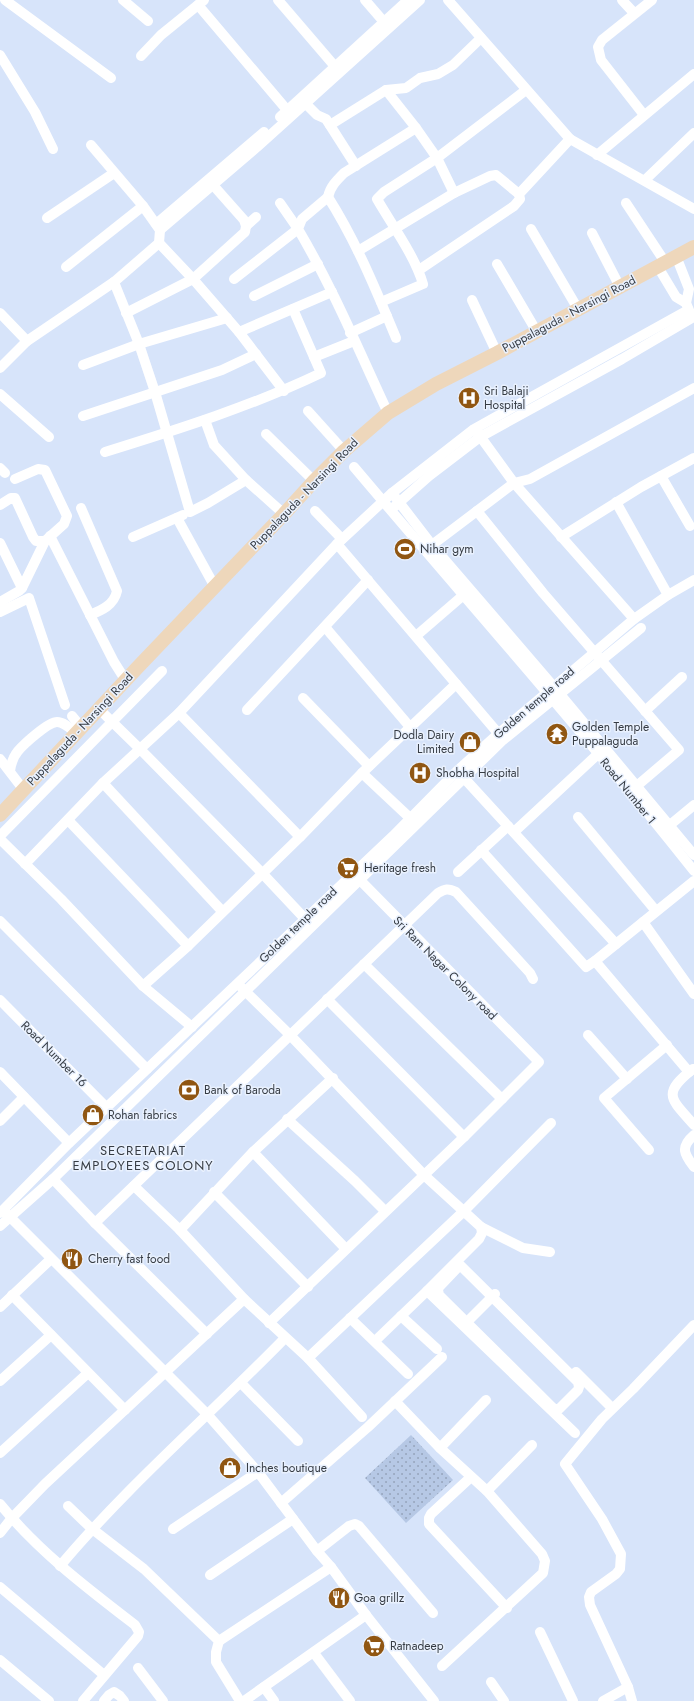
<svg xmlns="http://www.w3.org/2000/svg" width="694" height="1701" font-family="Jost,sans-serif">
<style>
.park{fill:url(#park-dots)}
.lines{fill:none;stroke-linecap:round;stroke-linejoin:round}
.street{stroke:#fff;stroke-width:10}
.secondary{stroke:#eed7bb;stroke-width:14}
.labels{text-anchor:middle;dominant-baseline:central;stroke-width:3;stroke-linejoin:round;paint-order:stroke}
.street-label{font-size:12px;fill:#363c44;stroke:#e9f1fe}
.poi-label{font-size:12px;fill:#363c44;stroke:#e9f1fe;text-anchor:start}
.neighbourhood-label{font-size:13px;letter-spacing:1px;fill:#363c44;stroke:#e9f1fe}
</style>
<defs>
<pattern id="park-dots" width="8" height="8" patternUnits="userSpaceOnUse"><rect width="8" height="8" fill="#b6c8e5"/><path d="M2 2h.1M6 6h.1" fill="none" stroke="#95a4bb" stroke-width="1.8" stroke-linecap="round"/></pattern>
</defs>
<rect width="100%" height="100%" fill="#d7e4fa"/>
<polygon class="park" points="411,1435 453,1480 406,1523 365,1478"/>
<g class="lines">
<g class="street">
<polyline points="5,0 111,78"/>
<polyline points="123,0 148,21"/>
<polyline points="278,0 338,70"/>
<polyline points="365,0 384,22"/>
<polyline points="448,0 570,139 694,209"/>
<polyline points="622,0 634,13"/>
<polyline points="198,5 287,110"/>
<polyline points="0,55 35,112 53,149"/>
<polyline points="141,56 161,35 204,0"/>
<polyline points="386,90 416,128"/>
<polyline points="301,99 317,115 326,119 356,166"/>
<polyline points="644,115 601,60 598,47 602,40 652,0"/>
<polyline points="280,117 408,0"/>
<polyline points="330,125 386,90 406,88 420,78 438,74 453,65 481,38"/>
<polyline points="597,155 694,74"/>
<polyline points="645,180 694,133"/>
<path d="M328,197C330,187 336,181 344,173L416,128L437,158L454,193"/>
<polyline points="626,203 665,262"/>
<polyline points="47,218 114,173"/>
<polyline points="156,224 264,132"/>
<polyline points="246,226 256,217"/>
<polyline points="531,229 578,309"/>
<polyline points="160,230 257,147 420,0"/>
<polyline points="592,233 620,287"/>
<polyline points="159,243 193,279 239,332 284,391"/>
<polyline points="358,251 454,193 490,176 496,175 519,194"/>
<polyline points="676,256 689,289 686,303 691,315"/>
<polyline points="497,264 537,332"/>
<polyline points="66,267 143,206"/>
<polyline points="658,267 676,297 686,303"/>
<polyline points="419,270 514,206 520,199 519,194 570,139"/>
<polyline points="234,279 298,229 280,203"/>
<polyline points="114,282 139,344 155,392 190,512 208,503 246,480 214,445 205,420"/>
<polyline points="254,296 318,264"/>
<polyline points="472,300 497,353"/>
<path d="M381,302L423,284C415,256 392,225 377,199L384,192L437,158L526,90"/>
<polyline points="0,313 27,341 0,368"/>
<polyline points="126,313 193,279 245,232 246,226 244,220 213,185"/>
<polyline points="239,332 332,292"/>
<polyline points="350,333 387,316"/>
<polyline points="27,341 114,282 159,243 160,230 143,206 91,145"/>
<polyline points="314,357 354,341"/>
<polyline points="83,365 139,344 227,318"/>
<polyline points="0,394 49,437"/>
<polyline points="308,411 344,451"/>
<path d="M388,413C359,351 333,288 298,229L302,219L328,197C356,241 376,290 396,338"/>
<polyline points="83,416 222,370 256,354"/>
<polyline points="477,432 514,483 634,619"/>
<polyline points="266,434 314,481"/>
<path d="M105,452C179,429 252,406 321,373L293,309"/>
<path d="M354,467C468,602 585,733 694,871"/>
<polyline points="0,468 5,473"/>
<polyline points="661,476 690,526"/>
<polyline points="246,480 284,514"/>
<polyline points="392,493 432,545 554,687 694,855"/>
<polyline points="616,502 668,595"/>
<polyline points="0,505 11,498 15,498 33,537 36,541 45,541"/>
<polyline points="394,507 429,476 480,437 622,359 692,318"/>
<path d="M81,508L117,591C114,605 102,610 90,615"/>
<polyline points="315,511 342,539"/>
<polyline points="477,511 543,593 679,750 632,790"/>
<polyline points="177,518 215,587"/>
<polyline points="50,536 114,662 126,681"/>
<polyline points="133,537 183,515"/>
<polyline points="561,537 641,487 694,458"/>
<polyline points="0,543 22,588"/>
<polyline points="337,544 503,739"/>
<polyline points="428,548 514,483 530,479 694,388"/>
<polyline points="0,602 19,591 22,588 45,541 64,524 67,516 45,470 38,469 15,479"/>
<polyline points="0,612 29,598 65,705"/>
<polyline points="325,627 410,727"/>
<polyline points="416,636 467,592"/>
<polyline points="303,698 369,766"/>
<polyline points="98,708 141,750 262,873 308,922"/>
<polyline points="247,710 368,580"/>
<polyline points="645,711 682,677"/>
<polyline points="179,713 300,837"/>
<polyline points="72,716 81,727"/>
<polyline points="0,759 23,789"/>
<path d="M10,771C11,764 13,757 18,751C24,744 48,722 57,722C64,722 71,729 76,733"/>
<polyline points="362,773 410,818"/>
<polyline points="464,778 616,944 694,881"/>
<polyline points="103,783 222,911"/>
<polyline points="578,817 656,911"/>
<polyline points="68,820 188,946"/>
<polyline points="665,829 694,805"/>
<polyline points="514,832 598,754"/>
<polyline points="0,836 162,671"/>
<polyline points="0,839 61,899 143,986 192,1027"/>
<polyline points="481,850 586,967 595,961"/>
<polyline points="25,864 103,783 179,713 337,544 392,493 474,429 688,310"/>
<polyline points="458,872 508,826"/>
<polyline points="0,921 147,1069"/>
<polyline points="643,922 694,994"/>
<polyline points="616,944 595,961 689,1072"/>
<polyline points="364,964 502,1099"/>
<polyline points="143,986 188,946 300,837 362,773 456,684"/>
<polyline points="241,987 290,1035 424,1175 481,1227 482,1233 479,1239 427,1291 575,1433"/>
<polyline points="327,999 464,1137"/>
<polyline points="0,1000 107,1108"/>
<polyline points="588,1035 627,1079"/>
<path d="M693,1069C661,1094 671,1099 694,1125"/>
<polyline points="0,1072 69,1143"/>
<polyline points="287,1119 355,1181 385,1211"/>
<polyline points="0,1121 24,1097"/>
<path d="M694,1135C680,1147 684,1154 694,1167"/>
<polyline points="649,1150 604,1098 667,1045"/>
<polyline points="253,1152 346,1249"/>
<polyline points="53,1179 95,1223 207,1334"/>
<polyline points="134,1186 180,1230 244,1299 308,1358 362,1417"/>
<polyline points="214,1192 308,1287"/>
<polyline points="0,1213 69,1143 393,836 457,771 498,734 634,619 668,595 694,580"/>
<polyline points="6,1213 207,1414 258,1472 317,1551 331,1567 366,1615 434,1701"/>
<path d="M95,1223L438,893C445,889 448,888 456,892L530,973L533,979"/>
<polyline points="0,1226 53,1179 503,740 641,628"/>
<polyline points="481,1227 523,1248 550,1252"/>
<polyline points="180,1230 253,1152 333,1078"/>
<polygon points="460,1265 578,1382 579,1387 578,1390 559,1409 554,1409 439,1295 438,1290 439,1287"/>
<polyline points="12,1295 125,1410"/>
<polyline points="0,1307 51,1259"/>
<polyline points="401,1316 437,1349"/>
<polyline points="350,1318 408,1374"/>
<polyline points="467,1322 495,1294"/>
<polyline points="269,1323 464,1137 539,1062 357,877"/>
<polyline points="375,1341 427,1291"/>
<polyline points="308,1358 464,1211 551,1123"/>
<polyline points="576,1372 612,1408"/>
<polyline points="0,1381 51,1335"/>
<polyline points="241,1383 298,1441"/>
<polyline points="395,1401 440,1448 487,1491 542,1554 545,1561 543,1573 442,1666"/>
<polyline points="440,1448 486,1400"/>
<polyline points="0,1453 88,1373"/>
<polyline points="471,1477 431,1514 429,1518 429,1524 507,1608"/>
<polyline points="487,1491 532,1445"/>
<polyline points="281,1503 368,1427 442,1357"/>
<path d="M0,1504C38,1551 87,1588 135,1625L139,1632L138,1636L83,1701"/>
<polyline points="68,1506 91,1528 144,1569 219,1641 216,1652 216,1662 240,1701"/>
<polyline points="173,1529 258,1472"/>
<polyline points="0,1533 11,1519 45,1484 244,1299"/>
<polyline points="317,1551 349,1526 355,1524 359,1526 433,1613"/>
<path d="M60,1566C129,1484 211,1414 285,1338"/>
<polyline points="210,1575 293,1519"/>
<polyline points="0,1587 104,1675"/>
<polyline points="540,1632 573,1701"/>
<polyline points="219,1641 331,1567"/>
<polyline points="314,1653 350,1701"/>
<polyline points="0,1660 49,1701"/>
<polyline points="138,1668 163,1701"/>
<polyline points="491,1682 504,1701"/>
<polyline points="264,1687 274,1701"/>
<polyline points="628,1687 632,1701"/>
<polyline points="104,1701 109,1695 114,1692 120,1696 124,1701"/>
<polyline points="244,1701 366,1615"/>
<polyline points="603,1701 628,1687 590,1605 589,1597 591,1592 616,1574 620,1569 621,1554 602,1519 565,1464 602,1419 633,1389 694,1325"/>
</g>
<polyline class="secondary" points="0,815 137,668 284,514 314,481 344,451 388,413 436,384 497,353 694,247"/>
</g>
<defs>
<g id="hospital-disc" transform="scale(1.15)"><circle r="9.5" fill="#905612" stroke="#e9f1fe"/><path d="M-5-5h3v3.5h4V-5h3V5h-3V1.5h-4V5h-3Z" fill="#fff"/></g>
<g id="stadium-disc" transform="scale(1.15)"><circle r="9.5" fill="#905612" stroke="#e9f1fe"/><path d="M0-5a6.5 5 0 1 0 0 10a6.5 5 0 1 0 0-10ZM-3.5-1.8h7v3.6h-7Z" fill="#fff"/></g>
<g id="temple-disc" transform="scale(1.15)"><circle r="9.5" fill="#905612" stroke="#e9f1fe"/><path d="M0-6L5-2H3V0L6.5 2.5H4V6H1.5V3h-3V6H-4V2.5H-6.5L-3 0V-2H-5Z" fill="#fff"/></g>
<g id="shop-disc" transform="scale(1.15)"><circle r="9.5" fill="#905612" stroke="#e9f1fe"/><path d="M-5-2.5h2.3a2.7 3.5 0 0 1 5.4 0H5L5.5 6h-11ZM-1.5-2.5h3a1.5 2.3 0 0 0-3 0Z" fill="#fff"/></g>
<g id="supermarket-disc" transform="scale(1.15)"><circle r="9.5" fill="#905612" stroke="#e9f1fe"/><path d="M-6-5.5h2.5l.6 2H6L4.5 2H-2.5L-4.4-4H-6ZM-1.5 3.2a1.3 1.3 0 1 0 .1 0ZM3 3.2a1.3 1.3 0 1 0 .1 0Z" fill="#fff"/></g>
<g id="bank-disc" transform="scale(1.15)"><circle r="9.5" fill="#905612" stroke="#e9f1fe"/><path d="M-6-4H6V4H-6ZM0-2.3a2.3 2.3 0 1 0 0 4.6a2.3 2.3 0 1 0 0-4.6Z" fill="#fff"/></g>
<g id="restaurant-disc" transform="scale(1.15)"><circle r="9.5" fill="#905612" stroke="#e9f1fe"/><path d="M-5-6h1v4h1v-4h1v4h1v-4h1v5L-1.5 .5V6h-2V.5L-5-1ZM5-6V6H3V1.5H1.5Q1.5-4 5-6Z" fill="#fff"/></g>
</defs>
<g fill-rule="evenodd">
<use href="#hospital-disc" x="469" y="398"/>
<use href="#stadium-disc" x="405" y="549"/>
<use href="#temple-disc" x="557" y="734"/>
<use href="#shop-disc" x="470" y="742"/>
<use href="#hospital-disc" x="420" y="773"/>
<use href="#supermarket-disc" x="348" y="868"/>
<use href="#bank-disc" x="189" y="1090"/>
<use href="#shop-disc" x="93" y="1115"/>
<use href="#restaurant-disc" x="72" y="1259"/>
<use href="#shop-disc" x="230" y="1468"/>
<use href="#restaurant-disc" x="339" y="1598"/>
<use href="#supermarket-disc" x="374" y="1646"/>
</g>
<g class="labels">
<g class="street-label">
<text transform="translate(569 314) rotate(-28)">Puppalaguda - Narsingi Road</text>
<text transform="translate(304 494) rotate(-46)">Puppalaguda - Narsingi Road</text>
<text transform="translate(534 703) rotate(-41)">Golden temple road</text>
<text transform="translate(80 729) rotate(-47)">Puppalaguda - Narsingi Road</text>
<text transform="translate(628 791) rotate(51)">Road Number 1</text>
<text transform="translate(298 925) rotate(-44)">Golden temple road</text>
<text transform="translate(445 968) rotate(45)">Sri Ram Nagar Colony road</text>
<text transform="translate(54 1054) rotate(45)">Road Number 16</text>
</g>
<g class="poi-label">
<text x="484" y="391">Sri Balaji<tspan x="484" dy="14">Hospital</tspan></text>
<text x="420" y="549">Nihar gym</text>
<text x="572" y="727">Golden Temple<tspan x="572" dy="14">Puppalaguda</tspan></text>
<text x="454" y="735" text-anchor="end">Dodla Dairy<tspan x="454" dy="14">Limited</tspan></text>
<text x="436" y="773">Shobha Hospital</text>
<text x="364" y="868">Heritage fresh</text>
<text x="204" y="1090">Bank of Baroda</text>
<text x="108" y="1115">Rohan fabrics</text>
<text x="88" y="1259">Cherry fast food</text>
<text x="246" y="1468">Inches boutique</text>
<text x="354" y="1598">Goa grillz</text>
<text x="390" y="1646">Ratnadeep</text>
</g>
<g class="neighbourhood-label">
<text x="143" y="1150">SECRETARIAT<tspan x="143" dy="15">EMPLOYEES COLONY</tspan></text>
</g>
</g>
</svg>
